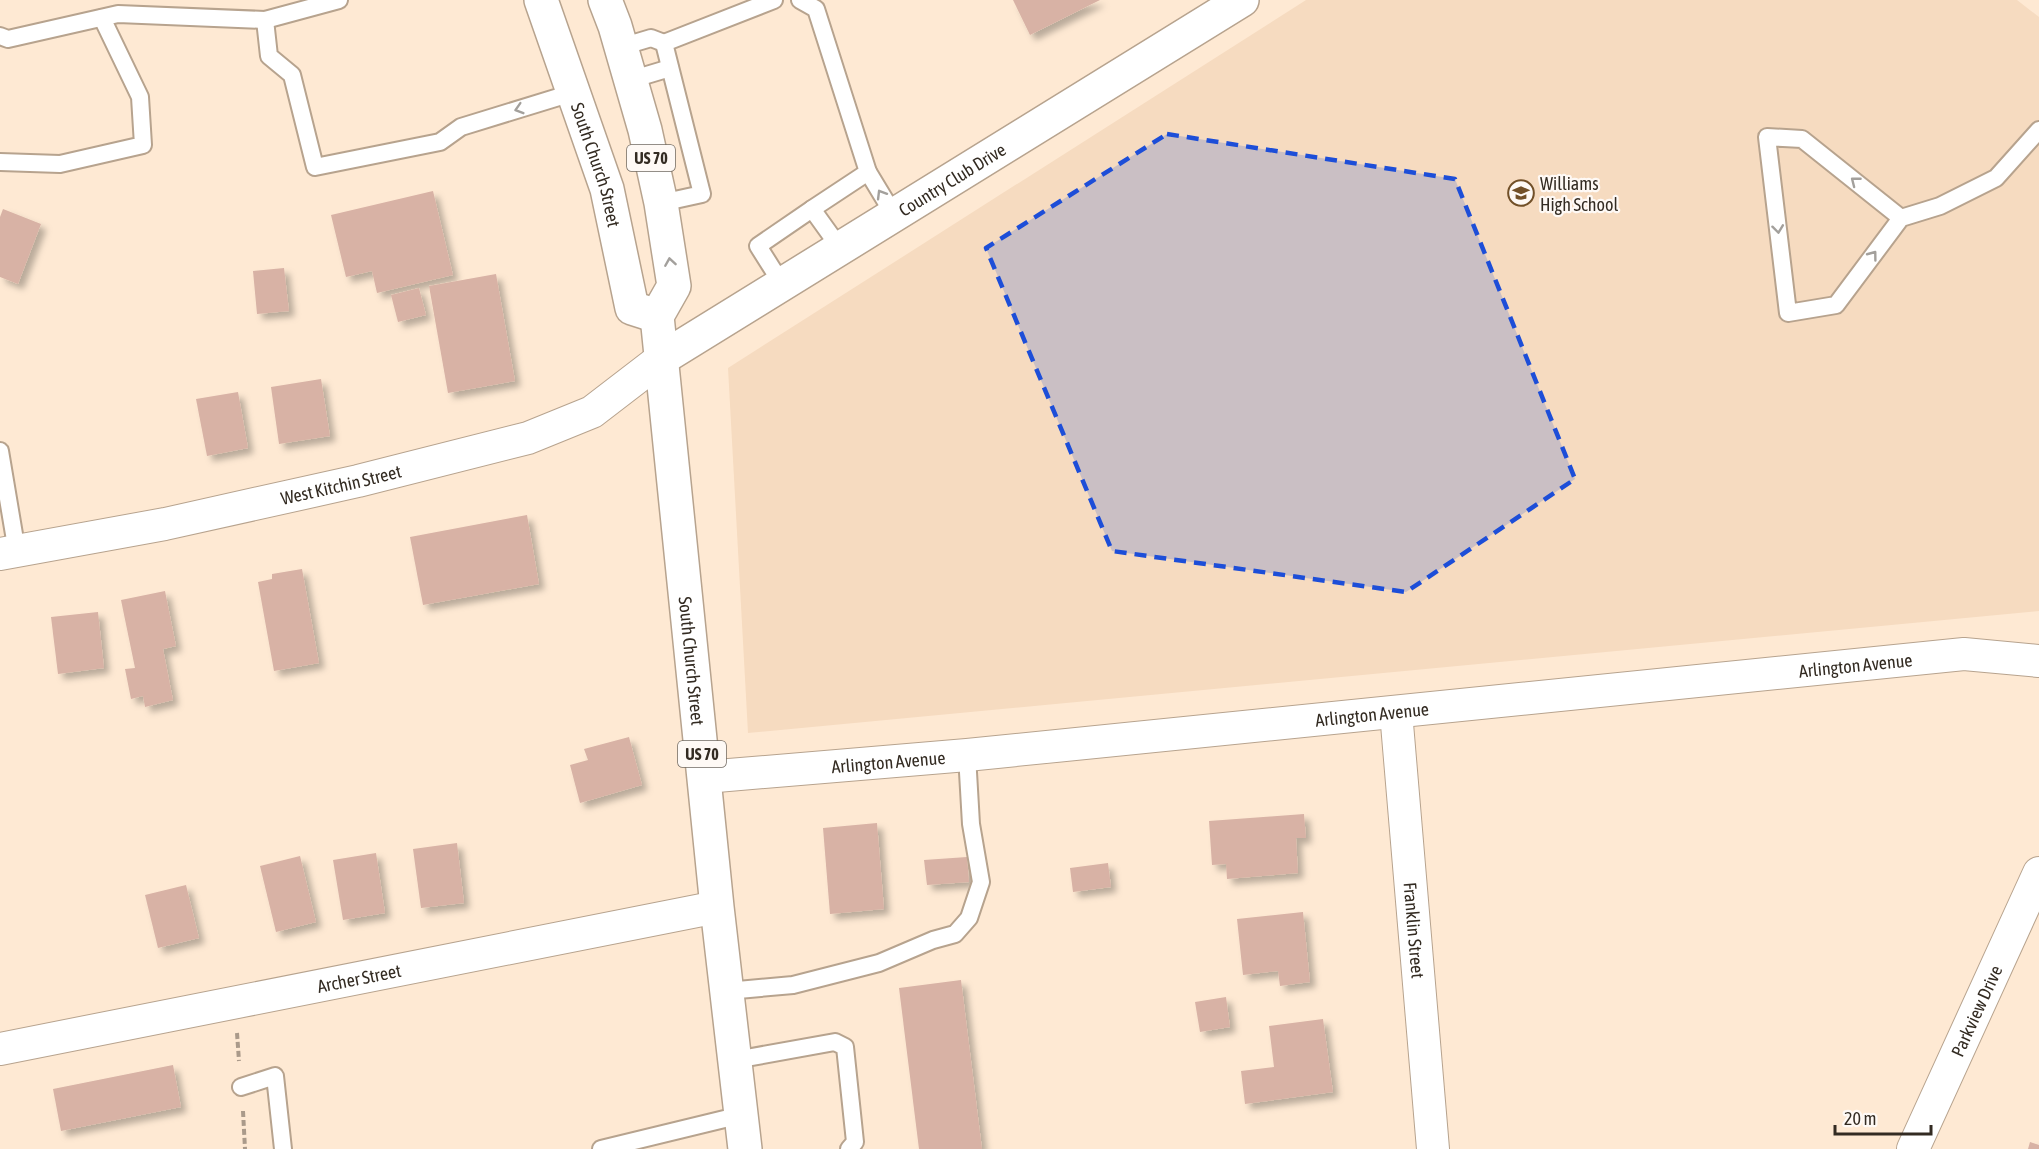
<svg xmlns="http://www.w3.org/2000/svg" width="2039" height="1149" font-family="'Asap Condensed',sans-serif">
<style>
.built{fill:#f6dbc0}
.building{fill:#d8b2a5;filter:url(#shadow)}
.lines{fill:none;stroke-linecap:round;stroke-linejoin:round}
.service-casing{stroke:#b7a38e;stroke-width:20}
.minor-casing{stroke:#b7a38e;stroke-width:34}
.tertiary-casing{stroke:#b7a38e;stroke-width:36}
.primary-casing{stroke:#b7a38e;stroke-width:36}
.path{stroke:#aa9a8a;stroke-width:4;stroke-dasharray:6 3;stroke-linecap:butt}
.service{stroke:#fff;stroke-width:16}
.minor{stroke:#fff;stroke-width:32}
.tertiary{stroke:#fff;stroke-width:33}
.primary{stroke:#fff;stroke-width:33}
.oneway{stroke:#a3a09c}
.marked{fill:#1d4ed8;fill-opacity:0.2;stroke:#1d4ed8;stroke-width:4.5;stroke-dasharray:12 8;stroke-linejoin:round}
.labels{text-anchor:middle;dominant-baseline:central;stroke-width:4.5;stroke-linejoin:round;paint-order:stroke}
.shield{fill:#fef9f5;stroke:#706961;stroke-width:1.5}
.shield-label{font-size:16px;font-weight:bold;fill:#332b22}
.street-label{font-size:18px;fill:#332b22;stroke:#fef9f5}
.poi-label{font-size:18px;fill:#332b22;stroke:#fef9f5;text-anchor:start}
</style>
<defs>
<filter id="shadow"><feDropShadow dx="5.5" dy="5.5" stdDeviation="3" flood-color="#0004"/></filter>
</defs>
<rect width="100%" height="100%" fill="#fee9d3"/>
<polygon class="built" points="1306,0 2017,0 2039,17 2039,611 748,733 728,368"/>
<g class="building">
<polygon points="1013,0 1100,0 1030,35"/>
<polygon points="433,191 453,275 377,293 372,271 346,277 331,215"/>
<polygon points="3,209 41,224 18,284 0,277 0,217"/>
<polygon points="284,268 289,311 257,314 253,271"/>
<polygon points="496,274 515,381 448,393 429,286"/>
<polygon points="419,288 426,315 398,322 391,295"/>
<polygon points="321,379 330,436 279,444 271,387"/>
<polygon points="238,392 248,448 207,456 196,399"/>
<polygon points="527,515 539,584 423,605 410,537"/>
<polygon points="302,569 319,663 274,671 258,582 272,579 272,574"/>
<polygon points="165,591 176,646 163,649 173,700 145,707 143,696 131,699 125,669 135,668 121,600"/>
<polygon points="98,612 104,668 58,674 51,617"/>
<polygon points="629,737 642,785 580,803 570,765 588,760 584,749"/>
<polygon points="1304,814 1306,838 1296,838 1298,873 1227,879 1226,864 1212,865 1209,821"/>
<polygon points="877,823 884,909 830,914 823,828"/>
<polygon points="457,843 464,903 421,908 413,849"/>
<polygon points="376,853 385,913 343,920 333,860"/>
<polygon points="300,856 316,922 276,932 260,866"/>
<polygon points="967,857 969,882 927,885 924,860"/>
<polygon points="1108,863 1111,887 1073,892 1070,868"/>
<polygon points="186,885 199,938 158,948 145,895"/>
<polygon points="1303,912 1310,982 1280,986 1278,971 1243,975 1237,919"/>
<polygon points="961,980 982,1149 919,1149 899,988"/>
<polygon points="1226,997 1230,1027 1200,1032 1195,1002"/>
<polygon points="1323,1019 1333,1092 1245,1104 1241,1071 1274,1067 1269,1026"/>
<polygon points="173,1065 181,1107 61,1131 53,1089"/>
<polygon points="2030,1142 2039,1145 2039,1149 2028,1149"/>
</g>
<g class="lines">
<g class="service-casing">
<g id="service">
<polyline points="800,0 816,9 868,172 812,209"/>
<polyline points="265,20 269,56 292,75 315,167 440,142 461,127 575,92"/>
<polyline points="0,36 8,39 118,14 265,20 339,0"/>
<polyline points="621,47 651,38 664,43"/>
<polyline points="630,80 670,68"/>
<polyline points="0,162 60,164 143,145 140,97 102,18"/>
<polyline points="868,172 894,215"/>
<polyline points="661,203 702,194 664,43 774,0"/>
<polyline points="1901,218 1802,139 1767,137 1788,313 1836,305 1901,218 1940,206 1996,178 2039,130"/>
<polyline points="782,284 758,246 812,209 840,248"/>
<polyline points="0,451 17,552"/>
<polyline points="727,991 793,985 879,963 933,940 955,934 969,918 981,882 971,824 967,755"/>
<polyline points="735,1060 835,1042 845,1047 855,1142 849,1149"/>
<polyline points="241,1087 275,1076 283,1149"/>
<polyline points="601,1149 741,1115"/>
</g>
</g>
<g class="minor-casing">
<g id="minor">
<path id="s1" d="M0,554L165,524L358,481L528,438L592,412L661,359"/>
<path id="s2" d="M1396,712L1433,1149"/>
<path id="s3" d="M705,777L967,755L1964,654L2039,661"/>
<path id="s4" d="M0,1049L717,907"/>
<path id="s5" d="M1913,1149L2039,873"/>
</g>
</g>
<g class="tertiary-casing">
<g id="tertiary">
<path id="s6" d="M661,359L1242,0"/>
</g>
</g>
<g class="primary-casing">
<g id="primary">
<path id="s7" d="M541,0L607,189L632,308L657,316"/>
<path id="s8" d="M605,0L615,26L645,130L661,203L674,286L657,316L717,907L745,1149"/>
</g>
</g>
<g class="path">
<polyline points="237,1033 239,1061"/>
<polyline points="243,1111 245,1149"/>
</g>
<use href="#service" class="service"/>
<use href="#minor" class="minor"/>
<use href="#tertiary" class="tertiary"/>
<use href="#primary" class="primary"/>
</g>
<defs><path id="oneway-chevron" d="M-2-3.5L2.5 0L-2 3.5" fill="none" stroke-width="1.6" stroke-linecap="round" stroke-linejoin="round" transform="scale(1.5)"/></defs>
<g class="oneway">
<use href="#oneway-chevron" transform="translate(519 109) rotate(163)"/>
<use href="#oneway-chevron" transform="translate(1855 181) rotate(-142)"/>
<use href="#oneway-chevron" transform="translate(881 194) rotate(-121)"/>
<use href="#oneway-chevron" transform="translate(1778 229) rotate(83)"/>
<use href="#oneway-chevron" transform="translate(1873 255) rotate(-53)"/>
<use href="#oneway-chevron" transform="translate(670 262) rotate(-99)"/>
</g>
<path class="marked" d="M1167,134L1455,179L1575,479L1406,592L1112,551L986,248Z"/>
<defs>
<g id="school-ring" transform="scale(1.35)"><circle r="9.5" fill="#fef9f5" stroke="#725028" stroke-width="1.5"/><path d="M0-5L7-2L0 1L-7-2ZM-4 1L0 2.5L4 1V4Q0 6-4 4Z" fill="#725028"/></g>
</defs>
<g fill-rule="evenodd">
<use href="#school-ring" x="1521" y="193"/>
</g>
<g class="labels">
<g class="shield">
<rect x="627" y="145" width="48" height="26" rx="4.5"/>
<rect x="678" y="741" width="48" height="26" rx="4.5"/>
</g>
<g class="shield-label">
<text x="651" y="158">US 70</text>
<text x="702" y="754">US 70</text>
</g>
<g class="street-label">
<text stroke="none"><textPath href="#s7" startOffset="174">South Church Street</textPath></text>
<text stroke="none"><textPath href="#s6" startOffset="342">Country Club Drive</textPath></text>
<text stroke="none"><textPath href="#s1" startOffset="348">West Kitchin Street</textPath></text>
<text stroke="none"><textPath href="#s8" startOffset="676">South Church Street</textPath></text>
<text stroke="none"><textPath href="#s3" startOffset="1156">Arlington Avenue</textPath></text>
<text stroke="none"><textPath href="#s3" startOffset="670">Arlington Avenue</textPath></text>
<text stroke="none"><textPath href="#s3" startOffset="184">Arlington Avenue</textPath></text>
<text stroke="none"><textPath href="#s2" startOffset="219">Franklin Street</textPath></text>
<text stroke="none"><textPath href="#s4" startOffset="366">Archer Street</textPath></text>
<text stroke="none"><textPath href="#s5" startOffset="152">Parkview Drive</textPath></text>
</g>
<g class="poi-label">
<text x="1540" y="183">Williams<tspan x="1540" dy="21">High School</tspan></text>
</g>
</g>
<path d="M1835 1125v9h96v-9" fill="none" stroke="#332b22" stroke-width="3"/>
<text x="1844" y="1125" font-size="18" fill="#332b22" stroke="#fef9f5" stroke-width="4.5" paint-order="stroke">20 m</text>
</svg>
